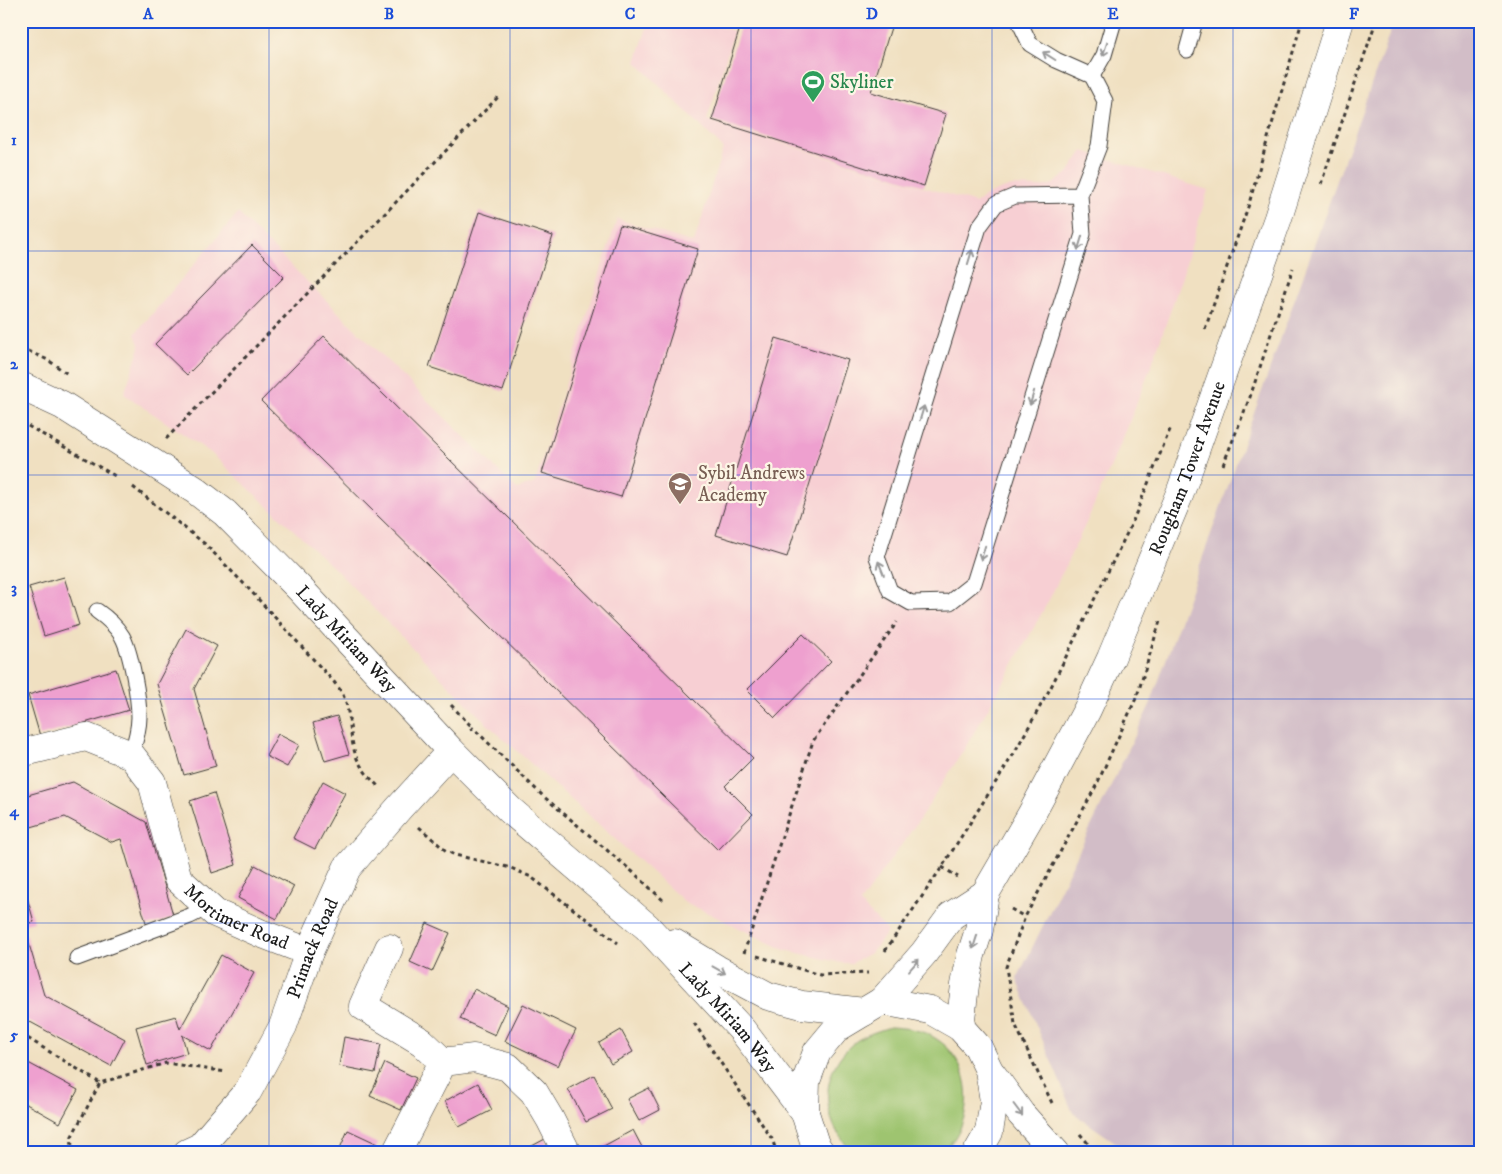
<svg xmlns="http://www.w3.org/2000/svg" width="1502" height="1174" font-family="'IM FELL DW Pica',serif">
<style>
.built{fill:#f7cfd3}
.industrial{fill:#d2bdc7}
.green{fill:#9ec46f;stroke:#5d7046}
.building{fill:#eea0cf}
.lines{fill:none;stroke-linecap:round;stroke-linejoin:round}
.lane-casing{stroke:#3c3935;stroke-width:17}
.street-casing{stroke:#3c3935;stroke-width:29}
.secondary-casing{stroke:#3c3935;stroke-width:29}
.path{stroke:#3c3935;stroke-width:3;stroke-dasharray:4 4;stroke-linecap:butt}
.lane{stroke:#fff;stroke-width:15}
.street{stroke:#fff;stroke-width:28}
.secondary{stroke:#fff;stroke-width:28}
.oneway{stroke:#999}
.grid{fill:none;stroke:#1d4ed8;stroke-width:1;stroke-opacity:0.55}
.labels{text-anchor:middle;dominant-baseline:central;stroke-width:4.5;stroke-linejoin:round;paint-order:stroke}
.leisure-label{font-size:19px;fill:#27864d;stroke:#fcf5e5;text-anchor:start}
.street-label{font-size:19px;fill:#1c1c1c;stroke:#fcf5e5}
.education-label{font-size:19px;fill:#785e54;stroke:#fcf5e5;text-anchor:start}
.neatline{fill:none;stroke:#1d4ed8;stroke-width:2}
.grid-label{font-size:16px;text-anchor:middle;font-weight:bold;fill:#1d4ed8}
</style>
<rect width="100%" height="100%" fill="#fcf5e5"/>
<filter id="ink" filterUnits="userSpaceOnUse"><feTurbulence type="fractalNoise" baseFrequency=".02" numOctaves="2"/><feDisplacementMap in="SourceGraphic" scale="10" xChannelSelector="R" yChannelSelector="G"/><feConvolveMatrix kernelMatrix="1 2 1 2 8 2 1 2 1" color-interpolation-filters="sRGB"/></filter>
<filter id="wash" filterUnits="userSpaceOnUse"><feTurbulence type="fractalNoise" baseFrequency=".0096" numOctaves="4" result="noise"/><feDisplacementMap in="SourceGraphic" scale="20" xChannelSelector="R" yChannelSelector="G"/><feGaussianBlur stdDeviation="1.12" result="paint"/><feColorMatrix in="noise" values="0 0 0 0 0 0 0 0 0 0 0 0 0 0 0 0 0 1.4 0 .05"/><feComposite in="paint" operator="in"/></filter>
<g filter="url(#wash)">
<rect width="100%" height="100%" fill="#f0e0c1"/>
<polygon class="built" points="649,21 703,21 734,31 707,120 976,203 983,197 999,190 1012,186 1040,187 1053,184 1068,173 1083,151 1208,190 1180,283 1152,364 1121,443 1087,521 1050,598 1009,673 965,748 919,820 860,903 888,931 879,944 870,953 852,963 842,963 785,950 685,902 487,724 334,568 211,453 124,394 140,347 135,334 238,213 517,489 535,483 617,219 694,243 723,148 636,62"/>
<polygon class="industrial" points="1394,21 1481,21 1481,1153 1131,1153 1073,1113 1017,979 1150,705"/>
<path class="green" d="M890,1027C906,1028 921,1029 935,1038C969,1058 976,1107 954,1139C950,1144 945,1149 940,1153H854C850,1150 847,1146 844,1142C821,1113 822,1073 849,1047C860,1036 875,1032 890,1027Z"/>
<g id="blocks">
<g class="building">
<polygon points="742,21 893,21 871,92 946,114 924,186 712,120"/>
<polygon points="479,212 553,236 503,391 429,367"/>
<polygon points="620,225 698,249 621,497 542,473"/>
<polygon points="252,245 284,277 187,375 155,344"/>
<polygon points="324,336 753,758 725,786 753,814 718,850 261,401"/>
<polygon points="776,338 848,360 787,557 716,535"/>
<polygon points="64,577 79,625 44,636 29,587"/>
<polygon points="186,629 217,646 194,689 216,766 184,775 157,684"/>
<polygon points="803,634 831,661 775,718 747,690"/>
<polygon points="116,669 129,710 40,736 28,695"/>
<polygon points="337,716 349,754 325,761 313,723"/>
<polygon points="278,734 299,745 287,767 266,756"/>
<polygon points="323,781 345,793 315,849 293,838"/>
<polygon points="73,782 146,822 174,918 147,926 121,839 112,842 65,817 21,830 21,797"/>
<polygon points="214,793 236,865 212,873 190,801"/>
<polygon points="255,865 294,886 277,919 238,898"/>
<polygon points="22,879 34,922 21,925 21,880"/>
<polygon points="427,923 450,933 432,972 410,962"/>
<polygon points="26,934 44,995 125,1039 111,1066 21,1017 21,935"/>
<polygon points="221,955 254,973 211,1051 182,1035 187,1053 147,1065 136,1027 176,1016 180,1029"/>
<polygon points="474,989 508,1006 495,1035 460,1019"/>
<polygon points="523,1004 576,1030 558,1066 505,1041"/>
<polygon points="621,1030 633,1052 611,1064 599,1043"/>
<polygon points="344,1037 381,1044 375,1073 339,1066"/>
<polygon points="21,1059 78,1090 60,1123 21,1101"/>
<polygon points="385,1063 416,1078 401,1110 370,1096"/>
<polygon points="594,1075 612,1109 586,1122 568,1089"/>
<polygon points="478,1083 492,1110 459,1127 445,1101"/>
<polygon points="649,1088 660,1110 639,1121 627,1099"/>
<polygon points="348,1130 378,1144 374,1153 338,1153"/>
<polygon points="633,1130 644,1151 640,1153 602,1153 600,1148"/>
<polygon points="545,1139 552,1153 519,1153"/>
</g>
</g>
</g>
<g filter="url(#ink)">
<use href="#blocks" fill-opacity="0" stroke="#3c3935" stroke-width="1"/>
<g class="lines">
<g class="lane-casing">
<g id="lane">
<polyline points="1019,21 1030,44 1056,60 1092,76 1105,101 1099,146 1080,195 1083,234 974,583 950,602 911,603 890,591 877,557 979,227 996,204 1015,196 1080,195"/>
<polyline points="1187,50 1195,21"/>
<polyline points="1092,76 1104,55 1114,21"/>
<path d="M97,611C107,618 116,626 122,636C131,652 139,698 139,717C139,730 135,743 131,755"/>
<polyline points="77,958 190,916 208,907"/>
</g>
</g>
<g class="street-casing">
<g id="street">
<path id="s1" d="M21,753L86,737L131,755L152,782L178,879L215,913L260,933L309,952"/>
<polyline points="389,948 363,1006 422,1042 443,1062"/>
<path id="s2" d="M187,1153L200,1147L248,1091L283,1026L309,952L347,868L399,808L451,751"/>
<polyline points="396,1153 443,1062 474,1058 508,1067 534,1092 550,1119 567,1153"/>
</g>
</g>
<g class="secondary-casing">
<g id="secondary">
<path id="s3" d="M21,386L62,405L150,461L195,490L225,513L301,590L451,751L510,810L647,927L742,1030L805,1113"/>
<polyline points="674,943 717,969 768,996 802,1005 864,1012"/>
<polyline points="882,1001 924,953 951,916 985,894"/>
<path id="s4" d="M960,1027L965,985L971,955L979,930L985,894L1031,815L1087,710L1111,658L1180,493L1278,218L1340,21"/>
<polyline points="992,1074 1021,1114 1056,1153"/>
<polyline points="821,1153 815,1144 805,1113 806,1081 817,1052 837,1028 882,1001 930,1010 960,1027 978,1047 989,1070 994,1101 989,1132 977,1153"/>
</g>
</g>
<g class="path">
<polyline points="1321,184 1376,21"/>
<polyline points="1205,329 1248,207 1302,21"/>
<polyline points="21,348 48,360 69,375"/>
<polyline points="21,422 117,477"/>
<polyline points="166,439 500,95"/>
<polyline points="1223,465 1250,397 1293,268"/>
<path d="M133,487L205,544L248,588L334,682C337,686 341,690 343,695C351,712 349,737 356,756C361,769 370,778 379,787"/>
<polyline points="451,705 473,728"/>
<polyline points="470,730 473,728 543,796 634,873 664,901"/>
<polyline points="419,827 445,850 455,855 511,868 531,877 618,943"/>
<polyline points="942,867 958,877"/>
<polyline points="1011,909 1025,917"/>
<polyline points="885,951 942,867 1013,755 1051,687 1132,523 1171,427"/>
<polyline points="744,953 813,741 897,622"/>
<polyline points="757,956 820,975 868,973"/>
<polyline points="694,1023 772,1139 777,1153"/>
<polyline points="21,1034 100,1083"/>
<polyline points="1052,1103 1015,1024 1006,967 1025,917 1097,784 1137,696 1160,621"/>
<polyline points="1080,1134 1092,1148 1099,1153"/>
<polyline points="73,1153 71,1138 100,1083 166,1063 226,1072"/>
</g>
<use href="#lane" class="lane"/>
<use href="#street" class="street"/>
<use href="#secondary" class="secondary"/>
</g>
<defs><path id="oneway-shaft" d="M-6 0H5M1.5-3L5.5 0L1.5 3" fill="none" stroke-width="1.6" stroke-linecap="round" stroke-linejoin="round" transform="scale(1.25)"/></defs>
<g class="oneway">
<use href="#oneway-shaft" transform="translate(1105 49) rotate(109)"/>
<use href="#oneway-shaft" transform="translate(1049 56) rotate(-148)"/>
<use href="#oneway-shaft" transform="translate(1080 243) rotate(107)"/>
<use href="#oneway-shaft" transform="translate(970 257) rotate(-73)"/>
<use href="#oneway-shaft" transform="translate(1032 398) rotate(107)"/>
<use href="#oneway-shaft" transform="translate(922 413) rotate(-73)"/>
<use href="#oneway-shaft" transform="translate(983 553) rotate(107)"/>
<use href="#oneway-shaft" transform="translate(881 568) rotate(-112)"/>
<use href="#oneway-shaft" transform="translate(975 942) rotate(108)"/>
<use href="#oneway-shaft" transform="translate(914 965) rotate(-49)"/>
<use href="#oneway-shaft" transform="translate(719 970) rotate(29)"/>
<use href="#oneway-shaft" transform="translate(1018 1110) rotate(53)"/>
</g>
</g>
<path class="grid" d="M269,21V1153M510,21V1153M751,21V1153M992,21V1153M1233,21V1153M21,251H1481M21,475H1481M21,699H1481M21,923H1481"/>
<defs>
<g id="stadium-pin" transform="scale(1.25)"><path d="M0 17L-7.5 6A9.5 9.5 0 1 1 7.5 6Z" fill="#2e9e5b" stroke="#fcf5e5"/><path d="M0-5a6.5 5 0 1 0 0 10a6.5 5 0 1 0 0-10ZM-3.5-1.8h7v3.6h-7Z" fill="#fff"/></g>
<g id="school-pin" transform="scale(1.25)"><path d="M0 17L-7.5 6A9.5 9.5 0 1 1 7.5 6Z" fill="#8d6e63" stroke="#fcf5e5"/><path d="M0-5L7-2L0 1L-7-2ZM-4 1L0 2.5L4 1V4Q0 6-4 4Z" fill="#fff"/></g>
</defs>
<g fill-rule="evenodd">
<use href="#stadium-pin" x="813" y="82"/>
<use href="#school-pin" x="680" y="484"/>
</g>
<g class="labels">
<g class="leisure-label">
<text x="830" y="82">Skyliner</text>
</g>
<g class="street-label">
<text stroke="none"><textPath href="#s4" startOffset="608">Rougham Tower Avenue</textPath></text>
<text stroke="none"><textPath href="#s3" startOffset="416">Lady Miriam Way</textPath></text>
<text stroke="none"><textPath href="#s1" startOffset="321">Mortimer Road</textPath></text>
<text stroke="none"><textPath href="#s2" startOffset="245">Primack Road</textPath></text>
<text stroke="none"><textPath href="#s3" startOffset="954">Lady Miriam Way</textPath></text>
</g>
<g class="education-label">
<text x="698" y="473">Sybil Andrews<tspan x="698" dy="22">Academy</tspan></text>
</g>
</g>
<rect width="1502" height="1174" fill="none" stroke="#fcf5e5" stroke-width="55"/>
<rect x="28" y="28" width="1446" height="1118" class="neatline"/>
<g class="grid-label">
<text x="148" y="19">A</text>
<text x="389" y="19">B</text>
<text x="630" y="19">C</text>
<text x="872" y="19">D</text>
<text x="1113" y="19">E</text>
<text x="1354" y="19">F</text>
<text x="14" y="145">1</text>
<text x="14" y="369">2</text>
<text x="14" y="593">3</text>
<text x="14" y="816">4</text>
<text x="14" y="1040">5</text>
</g>
</svg>
